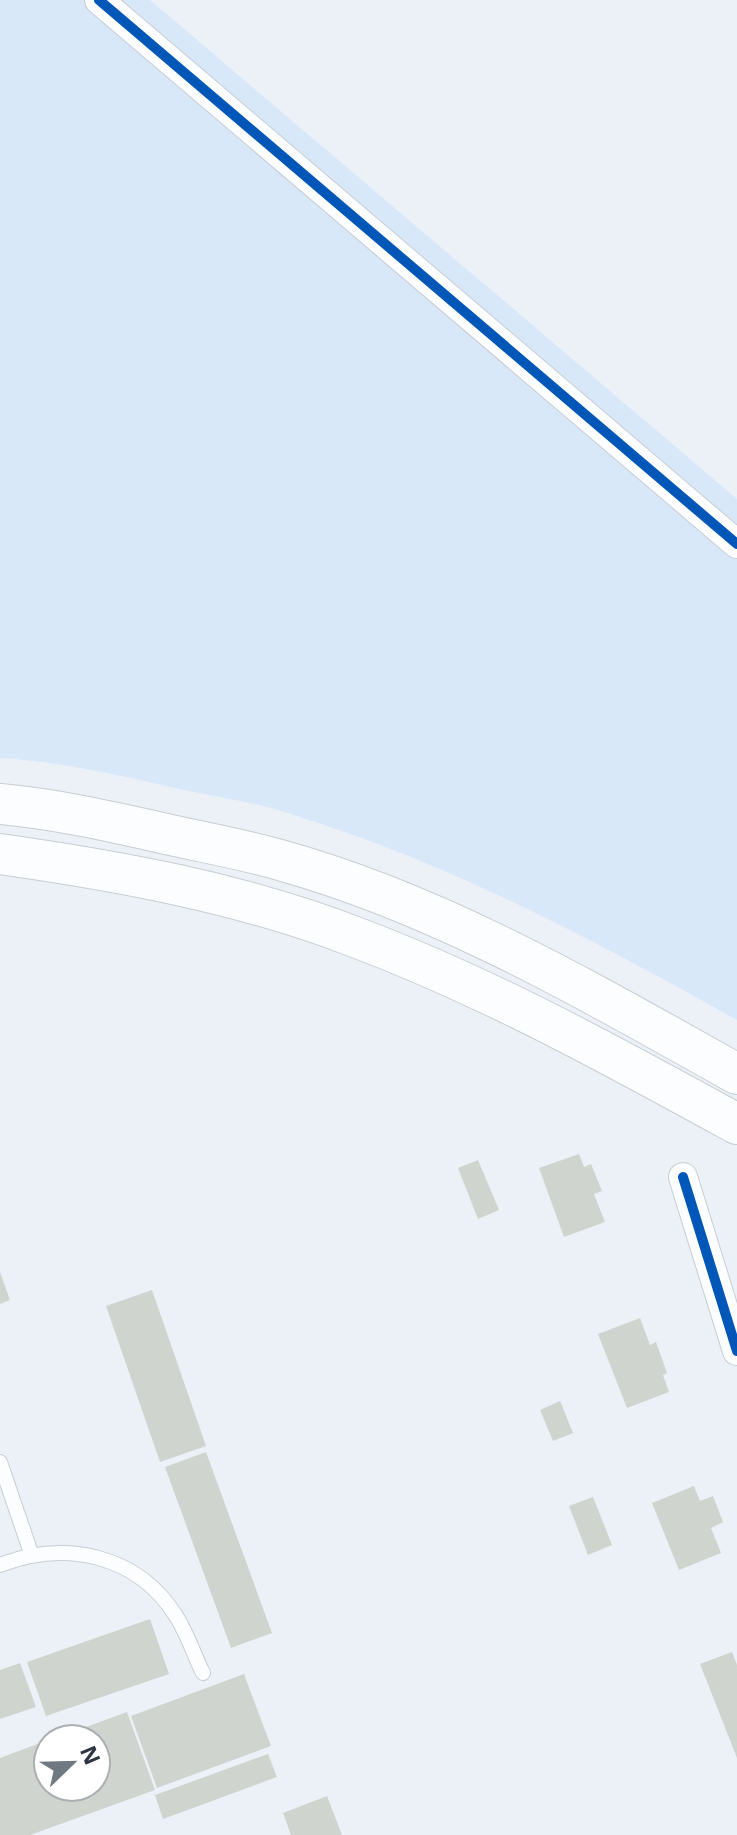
<svg xmlns="http://www.w3.org/2000/svg" width="737" height="1835" font-family="'Noto Sans',sans-serif">
<style>
.green{fill:#d8e8f9}
.building{fill:#cfd4ce}
.lines{fill:none;stroke-linecap:round;stroke-linejoin:round}
.service-casing{stroke:#c7cdd5;stroke-width:16}
.minor-casing{stroke:#c7cdd5;stroke-width:30}
.secondary-casing{stroke:#c7cdd5;stroke-width:42}
.service{stroke:#fcfdfe;stroke-width:14}
.minor{stroke:#fcfdfe;stroke-width:28}
.secondary{stroke:#fcfdfe;stroke-width:40}
.cycleway-casing{stroke:#fff;stroke-width:15}
.cycleway{stroke:#0057b8;stroke-width:10}
</style>
<rect width="100%" height="100%" fill="#ecf1f7"/>
<path class="green" d="M0,0H150L737,499V1020C596,941 453,865 297,816C259,803 218,797 179,789C119,775 62,762 0,758Z"/>
<g class="building">
<polygon points="579,1154 584,1167 591,1164 602,1191 594,1194 605,1222 564,1237 539,1168"/>
<polygon points="478,1160 499,1210 478,1219 458,1168"/>
<polygon points="0,1272 10,1300 0,1304"/>
<polygon points="152,1290 206,1446 160,1462 106,1306"/>
<polygon points="640,1318 650,1345 656,1342 667,1373 663,1375 669,1392 627,1408 598,1334"/>
<polygon points="560,1401 573,1433 553,1441 540,1410"/>
<polygon points="206,1452 272,1633 231,1648 165,1467"/>
<polygon points="694,1486 700,1501 713,1496 723,1522 711,1528 721,1553 679,1570 652,1503"/>
<polygon points="593,1497 612,1545 588,1555 569,1506"/>
<polygon points="150,1619 169,1674 46,1716 27,1662"/>
<polygon points="732,1652 737,1665 737,1758 700,1664"/>
<polygon points="20,1663 36,1707 0,1719 0,1670"/>
<polygon points="244,1674 271,1746 157,1788 131,1716"/>
<polygon points="127,1712 155,1790 30,1835 0,1835 0,1758 48,1740 48,1787 96,1787 96,1739 53,1739"/>
<polygon points="268,1754 277,1777 163,1819 155,1795"/>
<polygon points="327,1796 342,1835 291,1835 283,1813"/>
</g>
<g class="lines">
<g class="service-casing">
<g id="service">
<polyline points="0,1462 31,1553"/>
<path d="M0,1565C65,1540 137,1554 176,1616C187,1633 194,1655 203,1673"/>
</g>
</g>
<g class="minor-casing">
<g id="minor">
<polyline points="99,0 737,544"/>
<polyline points="683,1177 737,1351"/>
</g>
</g>
<g class="secondary-casing">
<g id="secondary">
<path d="M0,804C55,809 108,821 162,833C201,842 242,849 280,860C442,905 592,993 737,1074"/>
<path d="M0,854C120,871 241,893 355,937C488,987 613,1056 737,1124"/>
</g>
</g>
<use href="#service" class="service"/>
<use href="#minor" class="minor"/>
<use href="#secondary" class="secondary"/>
<g class="cycleway-casing">
<g id="cycleway">
<polyline points="99,0 737,544"/>
<polyline points="683,1177 737,1351"/>
</g>
</g>
<use href="#cycleway" class="cycleway"/>
</g>
<g transform="translate(72 1763) rotate(67)"><circle r="38" fill="#ffffff" stroke="#abafb3" stroke-width="2"/>
<path d="M0-6L14 30L0 20L-14 30Z" fill="#707881"/>
<text y="-12" font-size="22" font-weight="bold" text-anchor="middle" fill="#2e3741">N</text>
</g>
</svg>
